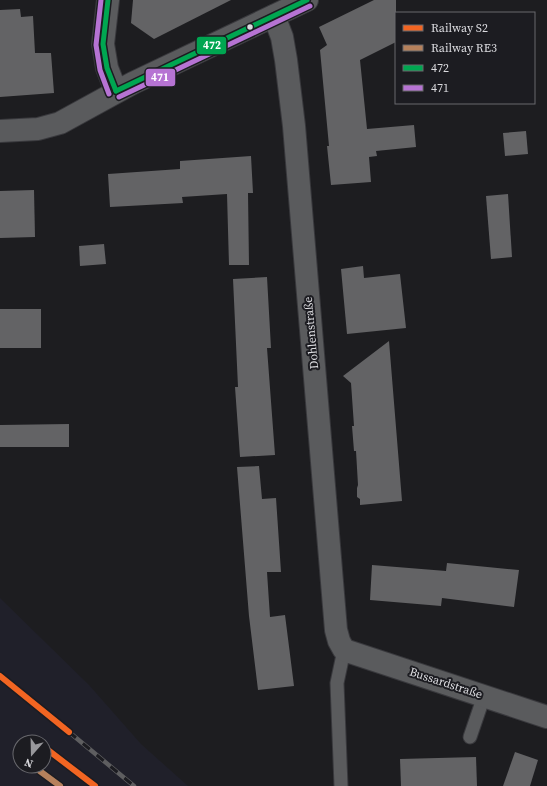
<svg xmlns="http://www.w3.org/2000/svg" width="547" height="786" font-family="'Source Serif 4',serif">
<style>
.built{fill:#20202a;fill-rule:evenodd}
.building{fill:#636365}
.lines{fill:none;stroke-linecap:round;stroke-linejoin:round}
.service-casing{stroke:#39393d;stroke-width:15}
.minor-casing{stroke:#39393d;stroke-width:24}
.service{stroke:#5a5b5d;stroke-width:13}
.minor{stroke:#5a5b5d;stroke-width:22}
.rail-casing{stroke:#5e5e60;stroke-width:4.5}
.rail{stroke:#1c1c21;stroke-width:3;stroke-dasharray:9;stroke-linecap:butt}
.bus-1-casing{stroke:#1c1c21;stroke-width:8}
.bus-2-casing{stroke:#1c1c21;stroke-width:8}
.bus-1{stroke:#00a651;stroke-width:5}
.bus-2{stroke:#b673d3;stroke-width:5}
.rail-1-casing{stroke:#1c1c21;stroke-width:9}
.rail-2-casing{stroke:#1c1c21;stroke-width:9}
.rail-1{stroke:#f26522;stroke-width:6}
.rail-2{stroke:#b6815c;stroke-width:6}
.bus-dot{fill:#dbdbdf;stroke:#1c1c21;stroke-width:1.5}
.labels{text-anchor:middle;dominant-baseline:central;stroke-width:4;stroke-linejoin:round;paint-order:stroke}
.street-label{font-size:12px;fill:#dbdbdf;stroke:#1c1c21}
.line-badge{stroke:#1c1c21;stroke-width:1.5}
.badge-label{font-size:11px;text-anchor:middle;font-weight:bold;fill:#fff}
</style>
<rect width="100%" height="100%" fill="#1d1d20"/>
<path class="built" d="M0,598L89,685L141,744L188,786H0ZM20,742H44V766H20Z"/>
<g class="building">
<polygon points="133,0 231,0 154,39 131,23"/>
<polygon points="374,0 396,0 396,42 360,60 367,129 414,125 416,147 376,151 377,156 369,157 371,182 331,185 327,146 329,146 320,50 327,45 319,27"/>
<polygon points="20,9 21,17 33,16 35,53 51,53 54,93 0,97 0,10"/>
<polygon points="526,131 528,154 505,156 503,133"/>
<polygon points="251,156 253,193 248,193 249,265 229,265 227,194 182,197 183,203 110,207 108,174 180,169 180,161"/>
<polygon points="34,190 35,237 0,238 0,191"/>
<polygon points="508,194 512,257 491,259 486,196"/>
<polygon points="104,244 106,264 80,266 79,246"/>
<polygon points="363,266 364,278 400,274 406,328 347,334 341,269"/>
<polygon points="267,277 271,348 267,348 275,455 240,457 235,387 238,387 233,279"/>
<rect x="0" y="309" width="41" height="39"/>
<polygon points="389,341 402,501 360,505 360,499 357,497 357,488 358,485 356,451 354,451 352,426 354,426 351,383 343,376"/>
<polygon points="69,424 69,447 0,447 0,425"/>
<polygon points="259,466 262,499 276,498 281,572 267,572 270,617 285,615 294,686 258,690 249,616 237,467"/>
<polygon points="447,563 519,570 514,607 442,598 441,606 370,600 372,565 446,571"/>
<polygon points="515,752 538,760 530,786 503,786"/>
<polygon points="476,757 477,786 401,786 400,759"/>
</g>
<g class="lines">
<g class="service-casing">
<g id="service">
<polyline points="470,737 484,696"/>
<polyline points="341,786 337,683 344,650"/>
</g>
</g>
<g class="minor-casing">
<g id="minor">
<polyline points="108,0 103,44 107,68 116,91"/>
<polyline points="274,16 282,37 286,60 294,126 336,630 339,641 344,650 547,717"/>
<polyline points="0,131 38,129 60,123 133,83 307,0"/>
</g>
</g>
<use href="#service" class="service"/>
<use href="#minor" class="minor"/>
<g class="rail-casing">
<polyline id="rail" points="69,732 134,786"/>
</g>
<use href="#rail" class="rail"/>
<g class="bus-1-casing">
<g id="bus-1">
<polyline points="108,0 103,44 107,68 116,91"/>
<polyline points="116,91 307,0"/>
</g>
</g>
<g class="bus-2-casing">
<g id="bus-2">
<polyline points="101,0 96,45 100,70 109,94"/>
<polyline points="119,97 310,6"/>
</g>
</g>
<use href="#bus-1" class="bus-1"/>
<use href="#bus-2" class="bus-2"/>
<g class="rail-1-casing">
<g id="rail-1">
<polyline points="0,676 69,732"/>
<polyline points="44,747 95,786"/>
</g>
</g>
<g class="rail-2-casing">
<polyline id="rail-2" points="33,766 60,786"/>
</g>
<use href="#rail-1" class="rail-1"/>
<use href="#rail-2" class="rail-2"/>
</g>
<circle class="bus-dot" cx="250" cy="27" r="3.5"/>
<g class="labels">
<g class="street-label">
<text transform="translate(311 333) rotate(-95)">Dohlenstraße</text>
<text transform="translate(446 683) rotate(18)">Bussardstraße</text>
</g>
</g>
<g class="line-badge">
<rect x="196" y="36" width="31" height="19" rx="4" fill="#00a651"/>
<rect x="145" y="68" width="31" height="19" rx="4" fill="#b673d3"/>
</g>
<g class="badge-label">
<text x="212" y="49">472</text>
<text x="160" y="81">471</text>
</g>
<rect x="395" y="12" width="140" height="92" fill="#1c1c21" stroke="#68686d"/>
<rect x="403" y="25" width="20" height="6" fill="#f26522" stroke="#68686d"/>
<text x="431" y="32" font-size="12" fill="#dbdbdf">Railway S2</text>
<rect x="403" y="45" width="20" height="6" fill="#b6815c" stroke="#68686d"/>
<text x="431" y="52" font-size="12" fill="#dbdbdf">Railway RE3</text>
<rect x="403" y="65" width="20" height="6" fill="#00a651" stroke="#68686d"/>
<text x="431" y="72" font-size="12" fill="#dbdbdf">472</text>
<rect x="403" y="85" width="20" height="6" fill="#b673d3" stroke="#68686d"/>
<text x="431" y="92" font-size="12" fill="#dbdbdf">471</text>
<g transform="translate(32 754) rotate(200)"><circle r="19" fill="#1c1c21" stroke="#68686d"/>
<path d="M0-3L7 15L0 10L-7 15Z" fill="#98989c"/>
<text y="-6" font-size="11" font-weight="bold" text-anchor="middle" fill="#dbdbdf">N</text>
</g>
</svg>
